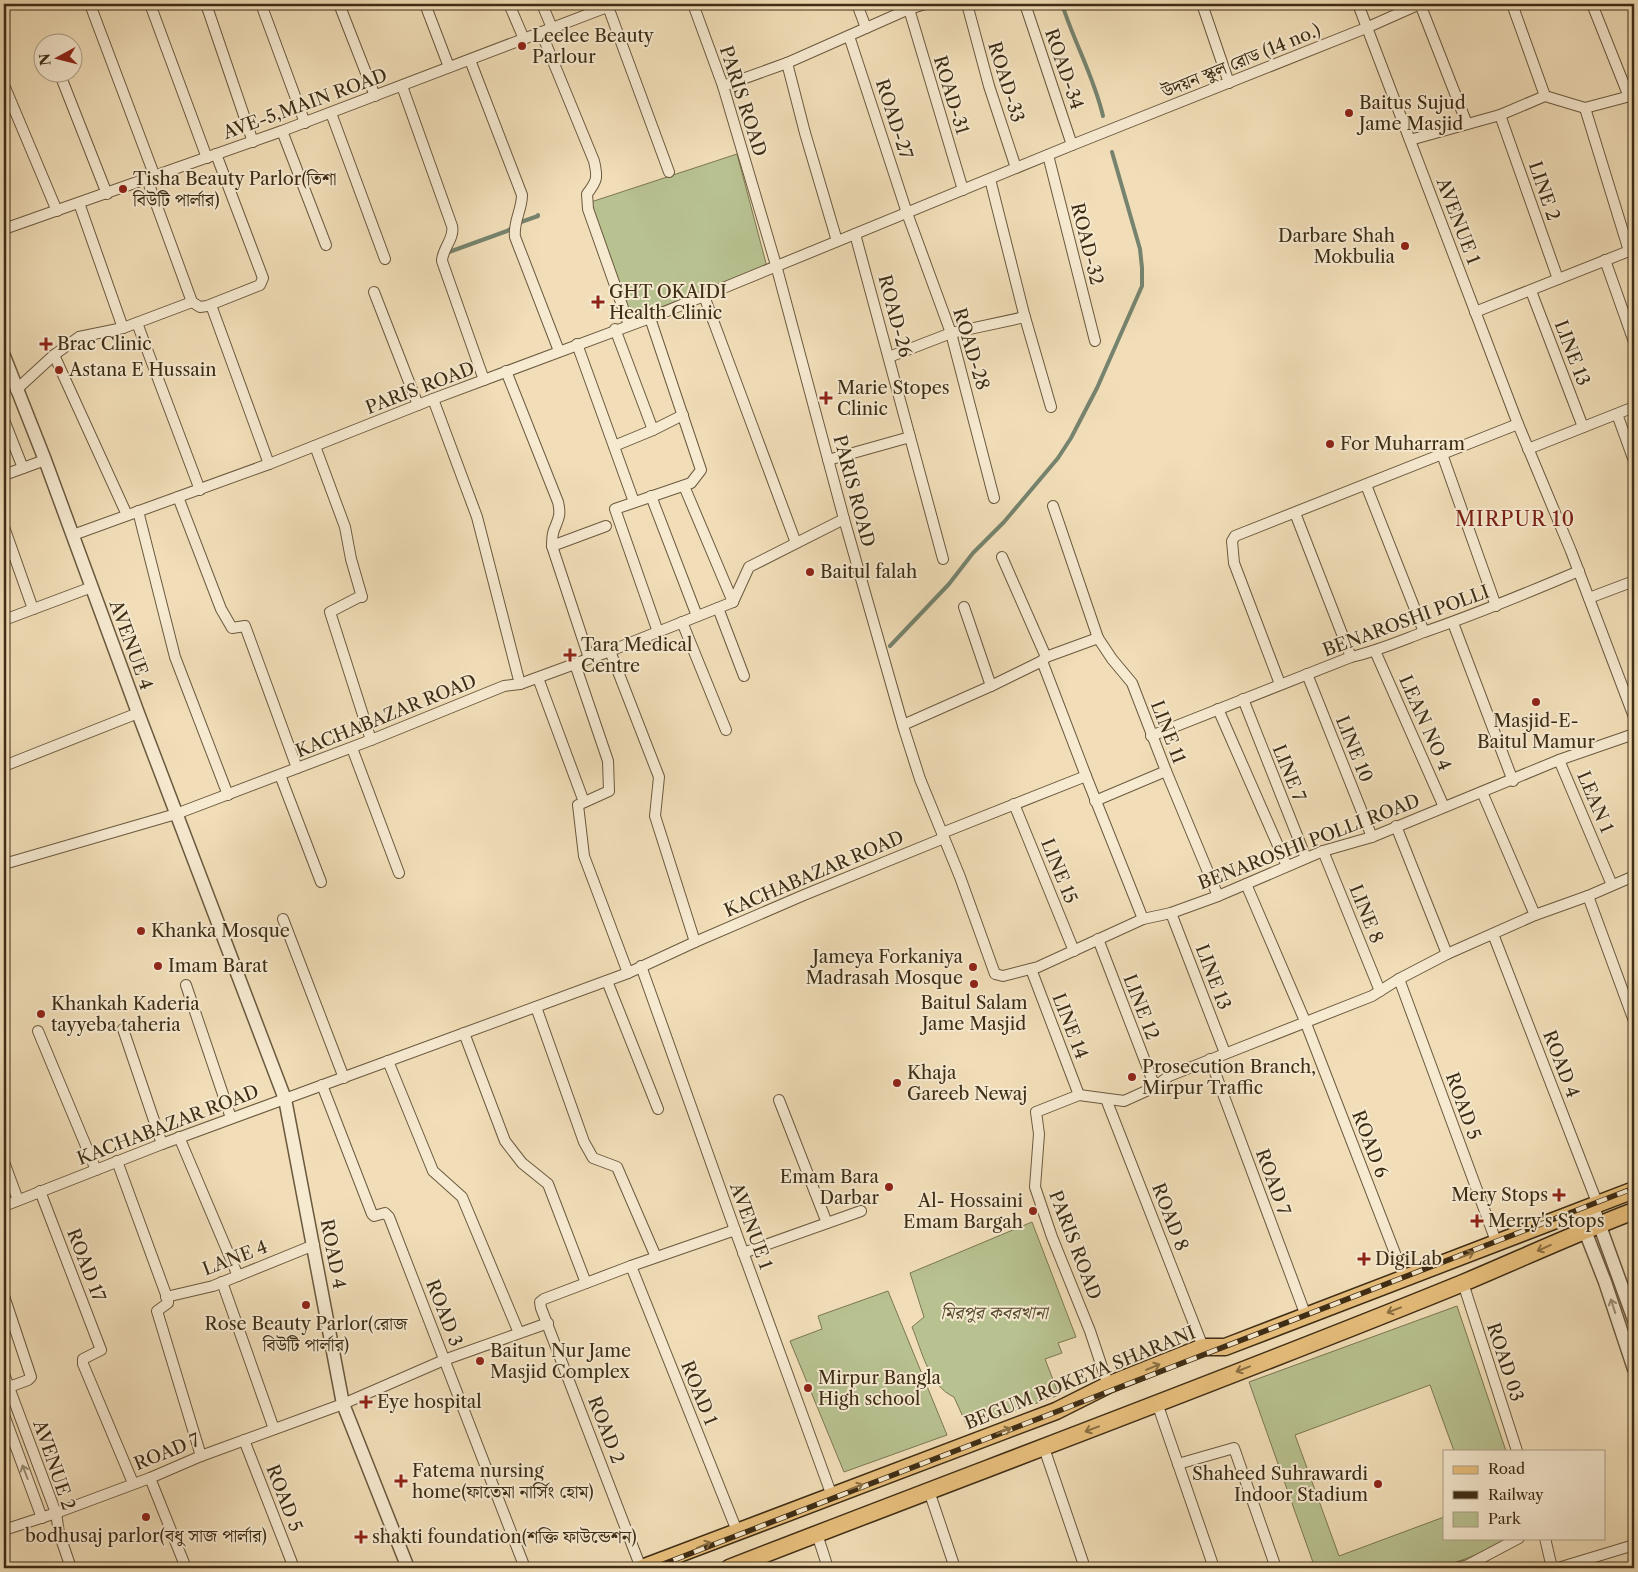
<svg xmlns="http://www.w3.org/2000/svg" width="1638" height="1572" font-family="'Libre Caslon Text','Noto Serif Bengali',serif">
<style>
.green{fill:#b8c190;stroke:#7b7752}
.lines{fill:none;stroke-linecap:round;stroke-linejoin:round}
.stream{stroke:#76836e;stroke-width:4}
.minor-casing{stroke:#6b593e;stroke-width:12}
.tertiary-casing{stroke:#6b593e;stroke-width:15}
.primary-casing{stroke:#3e2d15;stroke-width:19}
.minor{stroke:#f6ead1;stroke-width:10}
.tertiary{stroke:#f6ead1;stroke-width:12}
.primary{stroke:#e8bf7c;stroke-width:16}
.rail-casing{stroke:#3e2d15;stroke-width:5.5}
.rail{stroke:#f6ead1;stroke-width:4;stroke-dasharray:11;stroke-linecap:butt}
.oneway{stroke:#8a6f43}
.oneway2{stroke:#9a8c73}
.poi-dot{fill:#8f2418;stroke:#f6ead1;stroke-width:2}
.labels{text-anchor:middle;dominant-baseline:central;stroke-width:4;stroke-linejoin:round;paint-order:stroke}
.poi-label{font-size:18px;fill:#3e2d15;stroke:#f6ead1;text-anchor:start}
.street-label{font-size:18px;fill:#3e2d15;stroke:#f6ead1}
.park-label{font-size:18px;font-style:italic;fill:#564b2e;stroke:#f6ead1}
.quarter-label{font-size:20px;letter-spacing:1px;fill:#7a1f14;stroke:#f6ead1}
</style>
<rect width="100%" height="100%" fill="#f1deb8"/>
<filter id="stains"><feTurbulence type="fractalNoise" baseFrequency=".004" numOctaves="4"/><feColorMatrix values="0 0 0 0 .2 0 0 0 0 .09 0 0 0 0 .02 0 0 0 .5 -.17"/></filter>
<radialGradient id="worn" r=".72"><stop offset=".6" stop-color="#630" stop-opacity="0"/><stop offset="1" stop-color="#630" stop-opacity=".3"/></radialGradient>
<g class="green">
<polygon points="737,154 767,267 637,316 629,311 591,202"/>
<path d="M1032,1222L1076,1337L1058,1343L1062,1353L1045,1359L1059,1395L968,1428L954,1397C929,1386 922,1351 912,1327L924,1317L910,1273Z"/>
<polygon points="888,1291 947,1435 844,1472 790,1341 822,1329 818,1316"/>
<polygon points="1457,1306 1506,1451 1454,1451 1430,1385 1295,1435 1339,1556 1444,1517 1444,1538 1523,1538 1440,1568 1315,1568 1249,1382"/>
</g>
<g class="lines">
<g class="stream">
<path d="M1062,4C1074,42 1094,77 1103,116"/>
<polyline points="449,252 507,231 521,222 538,216 538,215"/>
<polyline points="890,646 949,584 973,553 1004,522 1058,458 1071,438 1097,388 1142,286 1142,268 1140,249 1112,152"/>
</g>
<g class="minor-casing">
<g id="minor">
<polyline points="150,4 207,158"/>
<polyline points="206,4 253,142"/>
<polyline points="261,4 305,123"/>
<polyline points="339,4 375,96"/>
<polyline points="425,4 449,67"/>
<polyline points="509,4 524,39"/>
<polyline points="542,4 552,28"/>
<polyline points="607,4 669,172"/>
<polyline points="693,4 723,86 776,265 844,519 904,729 920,779 960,877 995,974 1003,976 1038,967 1143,919 1171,913 1218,896 1323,851 1372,837 1559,760 1634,734"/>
<polyline points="857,4 866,28"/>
<polyline points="967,4 989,86 1016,168"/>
<polyline points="1025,4 1072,145"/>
<polyline points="1202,4 1229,83"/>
<polyline points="1358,4 1518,424 1571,551 1634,717"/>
<polyline points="1420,4 1467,124"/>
<polyline points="1512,4 1545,96"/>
<polyline points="1592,4 1629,97"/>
<polyline points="91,7 155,177"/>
<polyline points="909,9 963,190"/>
<path d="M541,32L594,161C598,178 597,181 587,194L588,209L629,325"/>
<polyline points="849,36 907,213 951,333 994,498"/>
<path d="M470,60L522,195C522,210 513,222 515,237L559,351"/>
<polyline points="787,63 805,133 837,241"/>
<polyline points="59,72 107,194"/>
<polyline points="4,85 57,211"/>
<path d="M402,86L452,226C455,238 442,249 442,261L484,380"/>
<polyline points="723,86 787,63 909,9 925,4"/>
<polyline points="1585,108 1629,251"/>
<polyline points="331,113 385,259"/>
<polyline points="1500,115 1558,279"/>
<polyline points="282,131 326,245"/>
<polyline points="1410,140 1500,115 1545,96 1585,108 1634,95"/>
<polyline points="1048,155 1095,341"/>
<polyline points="147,179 192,302"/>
<polyline points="990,179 1024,314 1051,407"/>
<polyline points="79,203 123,328"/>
<polyline points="4,229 282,131 615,4"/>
<polyline points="855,234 943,559"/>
<polyline points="1605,260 1634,342"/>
<polyline points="1531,291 1583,427"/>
<polyline points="374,292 418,405"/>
<polyline points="704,296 796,543"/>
<polyline points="211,305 269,464"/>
<polyline points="1475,312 1634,249"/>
<polyline points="650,318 701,470 691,483 615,509 658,632"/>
<polyline points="137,323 200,490"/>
<polyline points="615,329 653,430 683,415"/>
<polyline points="577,344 634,502"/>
<polyline points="54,355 127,515"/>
<polyline points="889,357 951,333 1025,317"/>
<path d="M506,371L558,502C561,515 559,517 554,530C552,535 552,541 552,546"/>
<polyline points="16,390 54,355 79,337 123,328 192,302 200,307 207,306 260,285 263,278 216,154"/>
<polyline points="433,399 477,517 520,684"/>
<polyline points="1617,414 1634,461"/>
<polyline points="4,420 23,468"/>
<polyline points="315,446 345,527 351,559 362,597 359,597 330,612 371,740"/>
<polyline points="614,446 653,430"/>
<polyline points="1528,449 1634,407"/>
<polyline points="1442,454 1496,606"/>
<polyline points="828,460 910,437"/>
<polyline points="4,475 45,460"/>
<polyline points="1366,485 1424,632"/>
<polyline points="684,486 733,602"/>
<polyline points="651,496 697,616"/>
<polyline points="178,497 221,609 232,628 245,626 297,768"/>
<polyline points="1053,506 1098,638"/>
<polyline points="138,511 175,657 228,795"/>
<polyline points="1295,513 1351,657"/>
<polyline points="4,527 33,609"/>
<polyline points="73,535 269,464 433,399 650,318 1072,145 1366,28 1420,4"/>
<polyline points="1589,598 1634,581"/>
<polyline points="733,602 749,567 844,519"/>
<polyline points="964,607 991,686"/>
<polyline points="718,608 744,676"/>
<polyline points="4,620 92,587"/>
<polyline points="682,622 726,730"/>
<polyline points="1453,623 1513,781"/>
<polyline points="610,651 659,777 655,816 695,942"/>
<polyline points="1375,651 1444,807"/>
<polyline points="1046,657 1098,638 1112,659 1132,683 1166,771 1218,896"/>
<polyline points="589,658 552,546 606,526"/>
<polyline points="575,664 608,761 609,791 578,805 584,856 628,973"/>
<polyline points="1307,674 1372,837"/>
<polyline points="538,678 584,802"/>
<polyline points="1280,684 1234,563 1232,541 1235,536 1518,424"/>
<polyline points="1243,699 1306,858"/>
<polyline points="1218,709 1287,866"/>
<polyline points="903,725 991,686 1042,661"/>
<path d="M1151,736L1351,657C1377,651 1400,641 1424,632C1477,614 1527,593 1579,571"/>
<polyline points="352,748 399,873"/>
<polyline points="1559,760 1612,885"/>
<polyline points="4,766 138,713"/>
<polyline points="280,775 321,882"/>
<polyline points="1086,776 1143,919"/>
<polyline points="1482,792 1535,915"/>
<polyline points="1095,801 1166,771"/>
<polyline points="1014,804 1074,951"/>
<polyline points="1396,826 1447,954"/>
<polyline points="942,833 1086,776 1042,661 1046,657 1002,557"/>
<polyline points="1323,851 1380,991"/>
<polyline points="4,864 176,814 371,740 504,686 520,684 610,651 733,602"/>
<polyline points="1246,884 1305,1021 1405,1279"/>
<polyline points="1588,896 1634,1021"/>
<polyline points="1171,913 1225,1053"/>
<polyline points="283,919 344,1078"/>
<polyline points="1493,934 1598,1205"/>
<polyline points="1098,939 1155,1087"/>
<polyline points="641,966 735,1230 832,1496"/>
<polyline points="1031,969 1079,1095"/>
<polyline points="1399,979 1497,1244"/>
<polyline points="607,981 658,1109"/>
<polyline points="186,985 231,1118"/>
<polyline points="536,1007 584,1142 593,1158 617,1167 656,1257"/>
<polyline points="123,1029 162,1144"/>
<polyline points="38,1031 96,1170"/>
<polyline points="464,1033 505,1141 522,1163 548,1184 586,1283"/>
<polyline points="1210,1059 1306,1316"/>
<polyline points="388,1061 433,1171 462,1197 519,1333"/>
<polyline points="322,1085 372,1214 374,1216 385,1213 389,1217 525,1568"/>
<polyline points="1106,1099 1203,1347"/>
<polyline points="779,1100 827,1223"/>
<polyline points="179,1137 238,1276"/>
<polyline points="117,1161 168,1300 168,1303 157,1311 201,1456"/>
<polyline points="4,1162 18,1200"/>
<polyline points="40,1191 101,1350 83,1359 83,1364 133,1483"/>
<polyline points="4,1206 162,1144 628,973 695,942 804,895 944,838"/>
<polyline points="743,1253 861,1211"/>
<polyline points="631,1266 737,1531"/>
<polyline points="222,1282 274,1429"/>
<polyline points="1463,1283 1517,1451"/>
<polyline points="4,1296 31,1377 28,1380 4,1389"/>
<polyline points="166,1297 213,1286 314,1245"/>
<polyline points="4,1374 56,1513 59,1533 71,1568"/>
<polyline points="1108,1385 1090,1331 1052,1237 1035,1187 1039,1134 1036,1112 1079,1095 1124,1101 1155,1087 1169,1076 1372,996 1399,979 1447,954 1535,915 1588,896 1634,876"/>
<polyline points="1157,1403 1214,1568"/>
<polyline points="4,1415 42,1518"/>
<polyline points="244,1440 294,1568"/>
<polyline points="1044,1448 1085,1568"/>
<polyline points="1178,1464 1234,1448 1276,1568"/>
<polyline points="150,1478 186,1568"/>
<polyline points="929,1491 955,1568"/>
<polyline points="4,1530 56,1513 150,1478 201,1456 343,1404 444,1360 548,1323"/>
<polyline points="817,1534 828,1568"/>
<polyline points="1545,1538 1552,1568"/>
<polyline points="641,1568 541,1308 540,1302 544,1299 631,1266 735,1230"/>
<polyline points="1456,1568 1468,1565 1519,1538"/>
<polyline points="1558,1568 1634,1545"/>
</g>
</g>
<g class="tertiary-casing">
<g id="tertiary">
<polyline points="4,356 45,460 138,713 285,1099 343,1404 408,1568"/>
<polyline points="1593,1207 1634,1320"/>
<polyline points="1578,1213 1605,1282 1634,1369"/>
</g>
</g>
<g class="primary-casing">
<g id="primary">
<polyline points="642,1568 1056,1411 1108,1385 1203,1347 1225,1347 1634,1190"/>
<path d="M729,1568C973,1473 1220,1382 1463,1283C1520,1259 1576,1233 1634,1211"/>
</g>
</g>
<use href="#minor" class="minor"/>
<use href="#tertiary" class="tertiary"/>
<use href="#primary" class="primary"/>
<g class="rail-casing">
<polyline id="rail" points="653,1568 1634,1188"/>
</g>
<use href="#rail" class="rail"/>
</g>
<defs><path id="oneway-shaft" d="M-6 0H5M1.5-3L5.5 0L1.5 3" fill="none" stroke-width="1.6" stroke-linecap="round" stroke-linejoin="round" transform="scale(1.25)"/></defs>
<g class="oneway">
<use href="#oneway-shaft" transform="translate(1544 1248) rotate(156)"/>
<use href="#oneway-shaft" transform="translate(1467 1255) rotate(-21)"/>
<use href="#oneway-shaft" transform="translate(1394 1310) rotate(159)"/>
<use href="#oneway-shaft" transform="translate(1153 1367) rotate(-22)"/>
<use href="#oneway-shaft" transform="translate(1243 1369) rotate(159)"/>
<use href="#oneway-shaft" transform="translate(1092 1429) rotate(159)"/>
<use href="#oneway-shaft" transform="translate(1004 1431) rotate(-21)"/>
<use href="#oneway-shaft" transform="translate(856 1487) rotate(-21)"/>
<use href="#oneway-shaft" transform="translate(704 1545) rotate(-22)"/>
</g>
<g class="oneway2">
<use href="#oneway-shaft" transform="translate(1613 1306) rotate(-108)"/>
<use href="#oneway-shaft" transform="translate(25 1472) rotate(-111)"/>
</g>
<g class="poi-dot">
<circle cx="522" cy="46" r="5"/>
<circle cx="1349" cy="113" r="5"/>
<circle cx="123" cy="189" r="5"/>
<circle cx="1405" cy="246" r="5"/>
<path d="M595.5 294.5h5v5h5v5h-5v5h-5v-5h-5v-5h5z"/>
<path d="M43.5 336.5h5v5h5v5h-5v5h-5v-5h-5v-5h5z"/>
<circle cx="59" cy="370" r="5"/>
<path d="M823.5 390.5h5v5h5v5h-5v5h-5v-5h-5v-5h5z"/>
<circle cx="1330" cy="444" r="5"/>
<circle cx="810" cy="572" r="5"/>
<path d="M567.5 647.5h5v5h5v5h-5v5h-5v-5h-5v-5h5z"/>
<circle cx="1536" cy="702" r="5"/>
<circle cx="141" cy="931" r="5"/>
<circle cx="158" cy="966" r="5"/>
<circle cx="973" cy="967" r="5"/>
<circle cx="974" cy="984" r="5"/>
<circle cx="41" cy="1014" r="5"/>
<circle cx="1132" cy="1077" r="5"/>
<circle cx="897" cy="1083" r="5"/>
<circle cx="889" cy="1187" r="5"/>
<path d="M1556.5 1187.5h5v5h5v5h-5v5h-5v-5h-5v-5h5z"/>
<circle cx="1033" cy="1211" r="5"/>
<path d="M1474.5 1213.5h5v5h5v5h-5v5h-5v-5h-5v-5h5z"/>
<path d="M1361.5 1251.5h5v5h5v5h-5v5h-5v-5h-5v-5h5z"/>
<circle cx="306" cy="1305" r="5"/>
<circle cx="480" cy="1361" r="5"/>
<circle cx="808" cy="1388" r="5"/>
<path d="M363.5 1394.5h5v5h5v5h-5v5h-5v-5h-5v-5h5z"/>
<path d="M398.5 1473.5h5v5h5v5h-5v5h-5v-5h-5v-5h5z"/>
<circle cx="1378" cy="1484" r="5"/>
<circle cx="146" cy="1517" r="5"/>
<path d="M358.5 1529.5h5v5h5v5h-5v5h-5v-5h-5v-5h5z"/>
</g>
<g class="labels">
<g class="poi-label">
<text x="532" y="36">Leelee Beauty<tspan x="532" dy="21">Parlour</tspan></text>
<text x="1359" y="103">Baitus Sujud<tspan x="1359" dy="21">Jame Masjid</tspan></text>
<text x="133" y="179">Tisha Beauty Parlor(তিশা<tspan x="133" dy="21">বিউটি পার্লার)</tspan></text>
<text x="1395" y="236" text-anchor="end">Darbare Shah<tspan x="1395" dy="21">Mokbulia</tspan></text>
<text x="609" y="292">GHT OKAIDI<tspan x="609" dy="21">Health Clinic</tspan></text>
<text x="57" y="344">Brac Clinic</text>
<text x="69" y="370">Astana E Hussain</text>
<text x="837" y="388">Marie Stopes<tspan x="837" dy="21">Clinic</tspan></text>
<text x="1340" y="444">For Muharram</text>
<text x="820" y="572">Baitul falah</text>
<text x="581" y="645">Tara Medical<tspan x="581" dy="21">Centre</tspan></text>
<text x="1536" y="721" text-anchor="middle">Masjid-E-<tspan x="1536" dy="21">Baitul Mamur</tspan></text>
<text x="151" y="931">Khanka Mosque</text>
<text x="963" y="957" text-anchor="end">Jameya Forkaniya<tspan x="963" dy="21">Madrasah Mosque</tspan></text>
<text x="168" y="966">Imam Barat</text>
<text x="974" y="1003" text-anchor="middle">Baitul Salam<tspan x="974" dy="21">Jame Masjid</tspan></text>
<text x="51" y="1004">Khankah Kaderia<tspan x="51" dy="21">tayyeba taheria</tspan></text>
<text x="1142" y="1067">Prosecution Branch,<tspan x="1142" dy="21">Mirpur Traffic</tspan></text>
<text x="907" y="1073">Khaja<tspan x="907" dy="21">Gareeb Newaj</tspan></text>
<text x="879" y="1177" text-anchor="end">Emam Bara<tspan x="879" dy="21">Darbar</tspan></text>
<text x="1548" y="1195" text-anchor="end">Mery Stops</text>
<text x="1023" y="1201" text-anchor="end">Al- Hossaini<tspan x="1023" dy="21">Emam Bargah</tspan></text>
<text x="1488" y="1221">Merry's Stops</text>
<text x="1375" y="1259">DigiLab</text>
<text x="306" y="1324" text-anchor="middle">Rose Beauty Parlor(রোজ<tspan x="306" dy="21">বিউটি পার্লার)</tspan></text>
<text x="490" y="1351">Baitun Nur Jame<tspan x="490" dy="21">Masjid Complex</tspan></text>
<text x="818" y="1378">Mirpur Bangla<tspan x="818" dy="21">High school</tspan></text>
<text x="377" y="1402">Eye hospital</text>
<text x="412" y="1471">Fatema nursing<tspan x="412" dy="21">home(ফাতেমা নার্সিং হোম)</tspan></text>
<text x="1368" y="1474" text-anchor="end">Shaheed Suhrawardi<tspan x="1368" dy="21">Indoor Stadium</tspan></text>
<text x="146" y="1536" text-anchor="middle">bodhusaj parlor(বধু সাজ পার্লার)</text>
<text x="372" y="1537">shakti foundation(শক্তি ফাউন্ডেশন)</text>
</g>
<g class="street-label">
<text transform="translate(1241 61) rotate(-22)">উদয়ন স্কুল রোড (14 no.)</text>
<text transform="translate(1064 69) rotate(71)">ROAD-34</text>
<text transform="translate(1006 82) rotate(73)">ROAD-33</text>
<text transform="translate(951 95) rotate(73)">ROAD-31</text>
<text transform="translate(743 101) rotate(72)">PARIS ROAD</text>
<text transform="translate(305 104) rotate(-20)">AVE-5,MAIN ROAD</text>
<text transform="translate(894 119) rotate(72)">ROAD-27</text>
<text transform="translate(1544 191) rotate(71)">LINE 2</text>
<text transform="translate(1458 221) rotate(69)">AVENUE 1</text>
<text transform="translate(1087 244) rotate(76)">ROAD-32</text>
<text transform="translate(895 316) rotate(75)">ROAD-26</text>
<text transform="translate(971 349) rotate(73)">ROAD-28</text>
<text transform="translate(1572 353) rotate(69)">LINE 13</text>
<text transform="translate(420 388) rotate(-21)">PARIS ROAD</text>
<text transform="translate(854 491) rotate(75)">PARIS ROAD</text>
<text transform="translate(1406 621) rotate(-20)">BENAROSHI POLLI</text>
<text transform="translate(131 645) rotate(70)">AVENUE 4</text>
<text transform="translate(386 716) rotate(-22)">KACHABAZAR ROAD</text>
<text transform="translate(1425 723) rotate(66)">LEAN NO 4</text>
<text transform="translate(1168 732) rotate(69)">LINE 11</text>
<text transform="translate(1354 749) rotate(68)">LINE 10</text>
<text transform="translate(1289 773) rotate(68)">LINE 7</text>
<text transform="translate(1595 802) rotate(67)">LEAN 1</text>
<text transform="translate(1309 842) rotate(-21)">BENAROSHI POLLI ROAD</text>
<text transform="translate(1059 871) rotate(68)">LINE 15</text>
<text transform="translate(814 874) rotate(-23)">KACHABAZAR ROAD</text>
<text transform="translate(1366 914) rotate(68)">LINE 8</text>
<text transform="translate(1213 977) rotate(69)">LINE 13</text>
<text transform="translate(1141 1007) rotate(69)">LINE 12</text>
<text transform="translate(1070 1026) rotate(69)">LINE 14</text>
<text transform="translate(1561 1064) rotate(69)">ROAD 4</text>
<text transform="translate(1463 1106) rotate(70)">ROAD 5</text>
<text transform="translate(168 1125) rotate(-21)">KACHABAZAR ROAD</text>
<text transform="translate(1370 1144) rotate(69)">ROAD 6</text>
<text transform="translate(1273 1182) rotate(70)">ROAD 7</text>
<text transform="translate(1170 1217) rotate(69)">ROAD 8</text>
<text transform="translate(751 1226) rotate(70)">AVENUE 1</text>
<text transform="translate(1075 1245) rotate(69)">PARIS ROAD</text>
<text transform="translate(333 1254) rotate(79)">ROAD 4</text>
<text transform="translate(235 1258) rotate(-21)">LANE 4</text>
<text transform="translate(86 1265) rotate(69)">ROAD 17</text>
<text transform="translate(444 1313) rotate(69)">ROAD 3</text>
<text transform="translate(1505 1362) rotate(72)">ROAD 03</text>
<text transform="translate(1080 1378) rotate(-22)">BEGUM ROKEYA SHARANI</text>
<text transform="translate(699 1393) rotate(68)">ROAD 1</text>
<text transform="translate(606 1430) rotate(69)">ROAD 2</text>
<text transform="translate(167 1452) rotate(-22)">ROAD 7</text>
<text transform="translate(54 1465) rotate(71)">AVENUE 2</text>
<text transform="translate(284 1498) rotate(69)">ROAD 5</text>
</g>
<g class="park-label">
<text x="994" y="1313">মিরপুর কবরখানা</text>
</g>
<g class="quarter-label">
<text x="1515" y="519">MIRPUR 10</text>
</g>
</g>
<rect width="1638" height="1572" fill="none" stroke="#f1deb8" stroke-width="20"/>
<rect x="5" y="5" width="1628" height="1562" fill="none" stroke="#3e2d15" stroke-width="2.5"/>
<rect x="10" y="10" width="1618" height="1552" fill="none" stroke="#3e2d15"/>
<rect x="1443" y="1450" width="162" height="90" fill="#f6ead1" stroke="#ac9e86"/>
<rect x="1453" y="1466" width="25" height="8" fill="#e8bf7c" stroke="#ac9e86"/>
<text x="1488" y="1474" font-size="15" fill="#3e2d15">Road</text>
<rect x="1453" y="1491" width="25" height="8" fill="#3e2d15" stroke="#ac9e86"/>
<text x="1488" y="1500" font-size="15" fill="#3e2d15">Railway</text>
<rect x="1453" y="1512" width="25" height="15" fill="#b8c190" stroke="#ac9e86"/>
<text x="1488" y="1524" font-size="15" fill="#3e2d15">Park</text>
<g transform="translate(58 58) rotate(263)"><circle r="24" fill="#f6ead1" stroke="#ac9e86"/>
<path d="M0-4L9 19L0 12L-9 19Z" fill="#8f2418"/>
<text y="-8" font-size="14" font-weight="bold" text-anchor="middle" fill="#3e2d15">N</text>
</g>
<rect width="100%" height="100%" filter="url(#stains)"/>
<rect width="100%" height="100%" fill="url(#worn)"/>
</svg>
